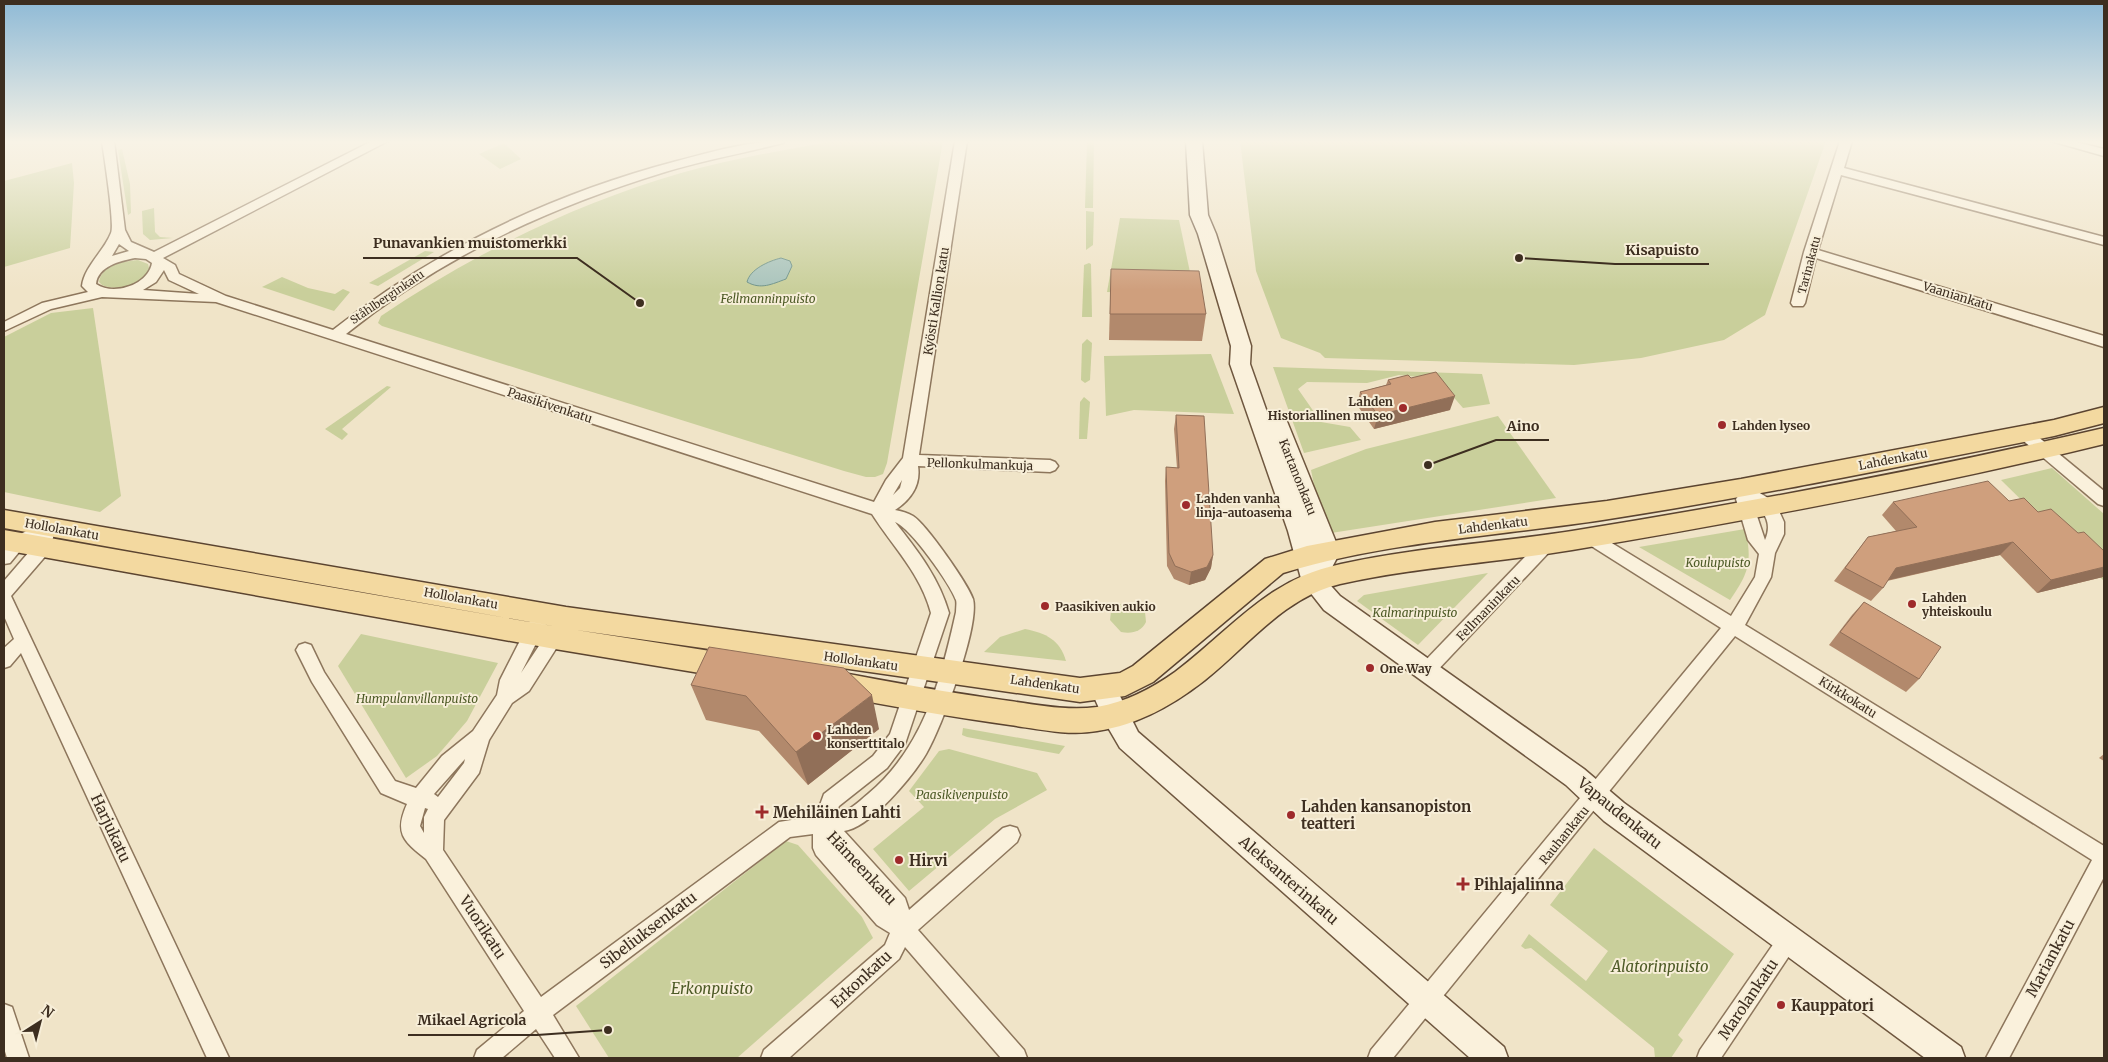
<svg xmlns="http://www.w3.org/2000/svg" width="2108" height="1062" font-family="Merriweather,serif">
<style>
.green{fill:#c9cf9b}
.water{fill:#a9c4bc;stroke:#6f938a}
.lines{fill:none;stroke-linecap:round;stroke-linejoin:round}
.street-casing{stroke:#8d765c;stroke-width:3}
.secondary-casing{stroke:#6f573f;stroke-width:3}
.primary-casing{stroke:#5b4430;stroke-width:3}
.street{fill:#faf1dc;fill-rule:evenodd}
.secondary{fill:#faf1dc;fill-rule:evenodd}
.primary{fill:#f3d9a0;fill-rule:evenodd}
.wall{fill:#b2896c}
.shaded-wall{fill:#916f58}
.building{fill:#cf9f7d;stroke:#916f58}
.poi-dot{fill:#9e2a2b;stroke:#f7eed8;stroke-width:2}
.labels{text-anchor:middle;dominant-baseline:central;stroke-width:4;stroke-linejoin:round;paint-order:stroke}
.far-street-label{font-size:11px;fill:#3d2e20;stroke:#f7eed8}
.street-label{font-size:12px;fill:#3d2e20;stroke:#f7eed8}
.park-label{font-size:12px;font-style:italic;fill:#4d5a26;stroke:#f7eed8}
.poi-label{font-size:12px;font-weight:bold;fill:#3d2e20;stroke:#f7eed8;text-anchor:start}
.near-poi-label{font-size:15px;font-weight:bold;fill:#3d2e20;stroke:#f7eed8;text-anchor:start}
.near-street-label{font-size:15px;fill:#3d2e20;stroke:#f7eed8}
.near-park-label{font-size:15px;font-style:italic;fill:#4d5a26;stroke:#f7eed8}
.leader{fill:none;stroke:#3d2e20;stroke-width:2}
.callout-dot{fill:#3d2e20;stroke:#f7eed8;stroke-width:2}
.callout-label{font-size:14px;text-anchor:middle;font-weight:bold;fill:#3d2e20;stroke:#f7eed8;stroke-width:4;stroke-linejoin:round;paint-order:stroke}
</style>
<rect width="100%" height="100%" fill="#f0e4c8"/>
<g class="green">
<path d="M834,141H943L887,463L883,474L875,477H866L844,471L382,326L378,323L381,316C473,254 574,204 681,173C731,159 783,150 834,141Z"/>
<polygon points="1087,141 1094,141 1093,208 1085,208"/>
<polygon points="1240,141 1826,141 1765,315 1724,340 1641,358 1574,365 1325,358 1320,353 1281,338 1256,271"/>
<polygon points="504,143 521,159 500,169 479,154"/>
<polygon points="122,149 130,184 131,213 128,215 118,150"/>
<polygon points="72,163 74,183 70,248 4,267 4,181"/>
<polygon points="154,208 155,232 160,237 173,238 150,240 143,234 142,211"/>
<polygon points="1086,211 1094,212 1093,245 1086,250"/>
<polygon points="1120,218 1179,220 1195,296 1107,292"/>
<polygon points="425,251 434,252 378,286 369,283"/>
<path d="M138,260L148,264L149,268C144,285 117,292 102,285L99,282C101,265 125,261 138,260Z"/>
<polygon points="1089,263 1091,264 1092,317 1082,317 1084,265"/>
<polygon points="282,277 308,288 335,294 343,289 350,292 334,311 262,287"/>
<polygon points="93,308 121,496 100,512 4,492 4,337 51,313"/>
<polygon points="1087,339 1092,343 1090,380 1085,383 1081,380 1082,344"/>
<polygon points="1211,354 1234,414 1134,410 1106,416 1104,356"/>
<polygon points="1273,367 1482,374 1490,404 1463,408 1443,385 1427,378 1399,375 1367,383 1307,382 1298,389 1321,422 1350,427 1361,440 1304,453"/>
<polygon points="387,386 391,387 342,429 348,434 342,440 325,429"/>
<polygon points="1084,397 1090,402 1087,439 1079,439 1080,402"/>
<polygon points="1498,416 1556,498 1331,533 1320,516 1311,470 1366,449"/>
<polygon points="2052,468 2104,514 2104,581 2001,480"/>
<path d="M1745,529C1753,562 1748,574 1730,600L1639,547Z"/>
<polygon points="1488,573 1418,645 1357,601 1364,595"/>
<path d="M1132,603L1145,612L1146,622C1141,632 1132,634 1121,632L1110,620L1111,611L1120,604Z"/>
<path d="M1025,629C1046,633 1060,640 1066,661L984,652L1000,637Z"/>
<polygon points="361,634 498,663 467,721 437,756 406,778 338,666"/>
<polygon points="963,728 1065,746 1059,754 967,737 962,735"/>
<polygon points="949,749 1037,773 1047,790 995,819 909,891 873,849 924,807 909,791 939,751"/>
<polygon points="786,841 798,845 862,917 873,938 737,1058 609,1058 576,1006"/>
<polygon points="1594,848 1734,954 1678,1035 1683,1040 1671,1058 1655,1058 1654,1048 1531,948 1525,949 1521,946 1529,934 1586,981 1608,951 1550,905"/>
</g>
<path class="water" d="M781,258L790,261L792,266L786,279C772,284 761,290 747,282C750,269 769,261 781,258Z"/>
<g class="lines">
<g class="street-casing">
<g id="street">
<path d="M102,141H114L125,230L131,242L154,252L372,141H388L163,258L175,265L179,274L226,296L333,330C435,250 551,194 677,161C713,152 748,141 785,141L783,143C744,153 704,160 665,172C547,208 442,257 346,334L874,502L886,480L903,458L955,141H967L919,455L1050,460L1055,462L1058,466L1055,470L1050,472L918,466C921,485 911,500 895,510C901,511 908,513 913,516C926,524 968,584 973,599C980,626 941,729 926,754C913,776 870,828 844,831L905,898L909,910L1003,828L1010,826L1017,828L1020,835L1017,842L918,930L1024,1050L1027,1058H1001L905,947L899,959L789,1058H761L764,1050L885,945L890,933L877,925L816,855L813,848V834L790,837L553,1015L579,1058H555L536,1029L502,1058H474L477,1050L524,1011L426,859C403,841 394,833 407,804L381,793L312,682L296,650L299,645L305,643L311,645L324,672L395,781L416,788L442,756L473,731L497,695L500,680L531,619L537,617L543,619L546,624L521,673L554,623L560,621L566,623L569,628L566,633L529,691L512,703L489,740L479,773L444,820L443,850L541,997L779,822L816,816L824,794L873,756L890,734L931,613C921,574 893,547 872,514L216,302L102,297L51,309L4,331V322L42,303L88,292L82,286C84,267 104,251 111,233C115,224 104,156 102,141ZM119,244L129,251L112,256ZM135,258L146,259L152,263C148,285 114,296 96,284C98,266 120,261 135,258ZM164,270L169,280L199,294L143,290L156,282ZM902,480L900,488L893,495ZM895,522C911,528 950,584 956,600C957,603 956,608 956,612C941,680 923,748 868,794C857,803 849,812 836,813L839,806L887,768L905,744L949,613C939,578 918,551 895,522ZM465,759L464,763L438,797L434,794ZM425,808L428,809L424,817V833L420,826Z"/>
<polygon points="1840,141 1852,141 1844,168 2104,237 2104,245 1841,175 1818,250 2104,336 2104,347 1816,258 1805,303 1803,306 1793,306 1791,303 1804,252"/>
<polygon points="2051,141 2072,141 2104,149 2104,156"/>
<polygon points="2025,429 2030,430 2104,491 2104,506 2098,504 2020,438 2017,434 2020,430"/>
<path d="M1741,482L1775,502L1784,522V534L1775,553L1771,577L1745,625L2104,846V877L2009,1058H1986L2092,860L1735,636L1393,1058H1368L1371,1050L1721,628L1585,542L1583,538L1585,534L1591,532L1597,534L1731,616L1755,577L1759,554L1748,540L1736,499L1739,495L1733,488L1735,484ZM1753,504C1766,512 1772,525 1765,540Z"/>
<polygon points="48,521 54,523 56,527 49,552 11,596 229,1058 207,1058 21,653 10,666 4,668 4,648 14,639 4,616 4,581 35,545 37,540 24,546 10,563 4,564 4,547 12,538"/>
<polygon points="1547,538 1553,540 1555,544 1553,548 1433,675 1427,678 1421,675 1418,670 1421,665 1541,540"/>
<polygon points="1788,930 1795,933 1798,940 1795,947 1721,1058 1697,1058 1700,1050 1781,933"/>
<polygon points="4,1004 12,1007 29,1058 7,1058 4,1048"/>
</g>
</g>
<g class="secondary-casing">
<g id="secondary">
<polygon points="1186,141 1202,141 1208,215 1216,234 1251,346 1250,364 1268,415 1276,412 1283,414 1286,419 1340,552 1328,575 1324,578 1340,596 1584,769 1624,803 1961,1047 1965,1058 1925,1058 1604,821 1566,785 1324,610 1302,582 1288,531 1230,364 1231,346 1198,234 1190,215"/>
<polygon points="1103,677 1112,680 1138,732 1504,1047 1508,1058 1470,1058 1120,748 1106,724 1090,688 1094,680"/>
</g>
</g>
<g class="primary-casing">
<g id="primary">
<path d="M2104,407V423L2054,436C1906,465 1758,496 1609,519C1500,536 1388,541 1283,573L1153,682L1125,696L1080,702L576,630L736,655L746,659L750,667L746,675L736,679L555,649L4,550V530L558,627L4,528V510L566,607L1080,678L1120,673L1133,666L1265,559L1307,546L1435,522L1607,501L1741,479L2054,420Z"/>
<path d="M2104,428V444C1928,487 1750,520 1572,550C1495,563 1416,567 1340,584C1284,597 1248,646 1205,680C1173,705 1138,725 1097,731C1069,736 1038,729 1010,725C951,717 891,706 832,695L822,691L818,683L822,675L832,671C891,682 950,693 1010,701C1038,705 1068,711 1097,707C1126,702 1151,689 1175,672C1232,629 1267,579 1341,564C1417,547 1496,543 1572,531C1751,502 1928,469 2104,428Z"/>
</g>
</g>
<use href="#street" class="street"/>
<use href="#secondary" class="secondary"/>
<use href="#primary" class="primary"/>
</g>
<g class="wall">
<polygon points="1111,269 1206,314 1202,341 1109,340"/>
<polygon points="1411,378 1450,410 1374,429 1357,405 1360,392 1386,385 1388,380"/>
<polygon points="1176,415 1213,555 1211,568 1205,580 1189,585 1174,579 1167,566 1165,481 1166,467 1177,468 1174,429"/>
<polygon points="2009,501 2103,577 2037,593 2000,555 1887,581 1883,588 1871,601 1834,581 1868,537 1896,531 1882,515 1893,502"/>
<polygon points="1864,602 1919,679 1906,692 1829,645 1852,615"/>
<polygon points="709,647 879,729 808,785 759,731 706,720 691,685"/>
<polygon points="2104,754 2104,761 2099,758"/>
</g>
<g class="shaded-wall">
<polygon points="1455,396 1450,410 1374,429 1378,415"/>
<polygon points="2013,542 2000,555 1884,581 1896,568"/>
<polygon points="1213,555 1211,568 1205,580 1189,585 1191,572"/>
<polygon points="2104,567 2104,576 2103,577 2037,593 2051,580"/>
<polygon points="872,695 879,729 808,785 796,752"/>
</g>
<g class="building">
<polygon points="1111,269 1199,271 1206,314 1110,314"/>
<polygon points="1436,372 1455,396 1378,415 1360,392 1391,384 1388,380 1408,375 1411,378"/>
<polygon points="1176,415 1204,416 1213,555 1207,567 1191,572 1175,566 1169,553 1166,467 1179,468"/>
<polygon points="1988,481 2009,501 2024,498 2038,512 2051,509 2078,533 2084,532 2104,551 2104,567 2051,580 2013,542 1896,568 1883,588 1845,568 1868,537 1917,527 1893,502"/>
<polygon points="1864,602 1941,647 1919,679 1840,632"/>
<polygon points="709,647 844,668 872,695 796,752 746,696 691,685"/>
</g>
<linearGradient id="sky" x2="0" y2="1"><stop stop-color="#8fbad6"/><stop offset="0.49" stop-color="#f8f3e6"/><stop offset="1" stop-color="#f8f3e6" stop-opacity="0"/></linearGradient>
<rect width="2108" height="290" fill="url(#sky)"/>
<g class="poi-dot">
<circle cx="1403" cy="408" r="5"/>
<circle cx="1722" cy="425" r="5"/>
<circle cx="1186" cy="505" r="5"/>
<circle cx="1912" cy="604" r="5"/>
<circle cx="1045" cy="606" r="5"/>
<circle cx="1370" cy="668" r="5"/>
<circle cx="817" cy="736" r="5"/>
<path d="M759.5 804.5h5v5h5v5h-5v5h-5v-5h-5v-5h5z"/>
<circle cx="1291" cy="815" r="5"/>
<circle cx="899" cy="860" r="5"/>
<path d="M1460.5 876.5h5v5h5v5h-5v5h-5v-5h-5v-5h5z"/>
<circle cx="1781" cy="1005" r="5"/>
</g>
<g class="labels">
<g class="far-street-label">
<text transform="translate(1809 265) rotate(-75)">Tarinakatu</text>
<text transform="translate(387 297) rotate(-34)">Ståhlberginkatu</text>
</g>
<g class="street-label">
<text transform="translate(1958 296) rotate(17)">Vaaniankatu</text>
<text transform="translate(936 301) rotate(-81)">Kyösti Kallion katu</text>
<text transform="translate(550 405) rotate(18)">Paasikivenkatu</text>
<text transform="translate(1893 459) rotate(-11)">Lahdenkatu</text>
<text transform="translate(980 464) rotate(2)">Pellonkulmankuja</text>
<text transform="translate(1298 477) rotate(68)">Kartanonkatu</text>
<text transform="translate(1493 525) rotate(-7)">Lahdenkatu</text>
<text transform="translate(62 529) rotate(10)">Hollolankatu</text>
<text transform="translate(461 598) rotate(10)">Hollolankatu</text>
<text transform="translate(1488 608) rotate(-46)">Fellmaninkatu</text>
<text transform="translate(861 661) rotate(8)">Hollolankatu</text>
<text transform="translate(1045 684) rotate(8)">Lahdenkatu</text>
<text transform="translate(1848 697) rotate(32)">Kirkkokatu</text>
<text transform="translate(1564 835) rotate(-51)">Rauhankatu</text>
</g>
<g class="park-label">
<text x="768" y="298">Fellmanninpuisto</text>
<text x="1718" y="562">Koulupuisto</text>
<text x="1415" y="612">Kalmarinpuisto</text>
<text x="417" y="698">Humpulanvillanpuisto</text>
<text x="962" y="794">Paasikivenpuisto</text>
</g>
<g class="poi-label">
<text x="1393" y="401" text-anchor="end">Lahden<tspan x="1393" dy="14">Historiallinen museo</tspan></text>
<text x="1732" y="425">Lahden lyseo</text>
<text x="1196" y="498">Lahden vanha<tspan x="1196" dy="14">linja-autoasema</tspan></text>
<text x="1922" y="597">Lahden<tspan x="1922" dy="14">yhteiskoulu</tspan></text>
<text x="1055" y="606">Paasikiven aukio</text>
<text x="1380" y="668">One Way</text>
<text x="827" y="729">Lahden<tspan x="827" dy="14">konserttitalo</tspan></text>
</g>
<g class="near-poi-label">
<text x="1301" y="806">Lahden kansanopiston<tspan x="1301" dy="17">teatteri</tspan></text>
<text x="773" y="812">Mehiläinen Lahti</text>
<text x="909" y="860">Hirvi</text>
<text x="1474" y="884">Pihlajalinna</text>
<text x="1791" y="1005">Kauppatori</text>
</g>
<g class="near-street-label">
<text transform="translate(1620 813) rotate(39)">Vapaudenkatu</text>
<text transform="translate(111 828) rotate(65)">Harjukatu</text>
<text transform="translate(862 868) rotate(47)">Hämeenkatu</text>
<text transform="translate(1289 880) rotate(41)">Aleksanterinkatu</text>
<text transform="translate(483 927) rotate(57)">Vuorikatu</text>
<text transform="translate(648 930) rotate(-37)">Sibeliuksenkatu</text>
<text transform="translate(2050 958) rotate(-62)">Mariankatu</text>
<text transform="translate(861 979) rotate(-43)">Erkonkatu</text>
<text transform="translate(1748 999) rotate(-56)">Marolankatu</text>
</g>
<g class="near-park-label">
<text x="1660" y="966">Alatorinpuisto</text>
<text x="712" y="988">Erkonpuisto</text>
</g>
</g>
<path class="leader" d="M640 303L577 258H363M1519 258L1615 264H1709M1428 465L1496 440H1549M608 1030L537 1035H408"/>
<g class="callout-dot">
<circle cx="640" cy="303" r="5"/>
<circle cx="1519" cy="258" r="5"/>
<circle cx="1428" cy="465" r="5"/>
<circle cx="608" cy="1030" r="5"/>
</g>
<g class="callout-label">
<text x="470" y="248">Punavankien muistomerkki</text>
<text x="1662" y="255">Kisapuisto</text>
<text x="1523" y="431">Aino</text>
<text x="472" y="1025">Mikael Agricola</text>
</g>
<rect width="2108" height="1062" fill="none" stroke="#3d2e20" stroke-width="10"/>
<g transform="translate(40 1022) rotate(36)" stroke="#f7eed8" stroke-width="4" paint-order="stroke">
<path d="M0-4L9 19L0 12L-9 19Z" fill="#3d2e20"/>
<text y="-8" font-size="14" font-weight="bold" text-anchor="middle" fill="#3d2e20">N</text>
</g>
</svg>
